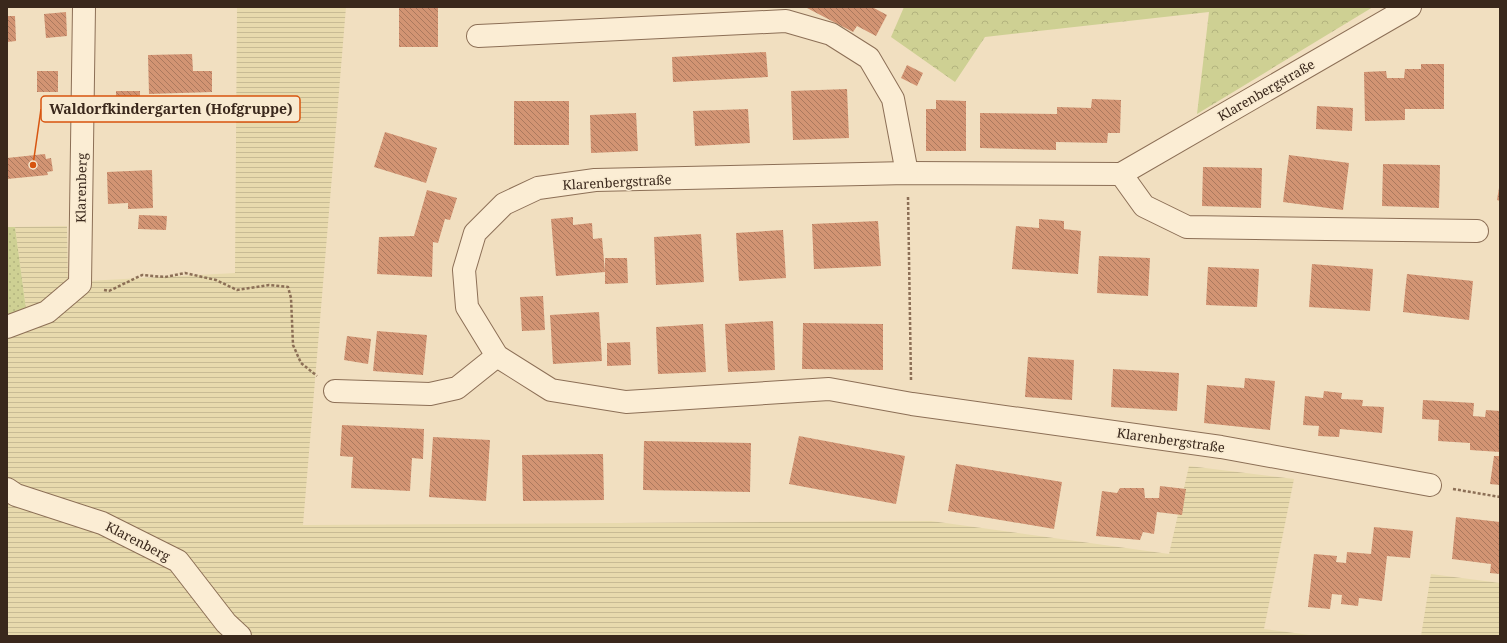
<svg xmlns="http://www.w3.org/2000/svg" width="1507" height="643" font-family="'Noto Serif',serif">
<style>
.farmland{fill:url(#farmland-rules)}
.grass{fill:url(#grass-dots)}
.forest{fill:url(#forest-crowns)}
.building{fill:url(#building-back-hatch)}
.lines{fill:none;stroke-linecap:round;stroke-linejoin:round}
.street-casing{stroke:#8c6f56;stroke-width:24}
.path{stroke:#8c6f56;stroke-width:2.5;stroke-dasharray:3 2;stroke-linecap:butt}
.street{stroke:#fbedd4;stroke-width:22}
.labels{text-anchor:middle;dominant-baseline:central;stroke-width:3;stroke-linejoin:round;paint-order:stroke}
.street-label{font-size:13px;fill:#3a281c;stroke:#f8ead0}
.leader{fill:none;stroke:#d7540e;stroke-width:1.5}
.callout-dot{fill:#d7540e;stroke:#f8ead0;stroke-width:1.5}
.callout{fill:#f8ead0;stroke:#d7540e;stroke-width:1.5}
.callout-label{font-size:14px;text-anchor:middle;font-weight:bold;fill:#3a281c}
</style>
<defs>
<pattern id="farmland-rules" width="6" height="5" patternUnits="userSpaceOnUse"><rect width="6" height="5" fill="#e8daad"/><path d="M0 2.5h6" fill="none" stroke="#c8bb94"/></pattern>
<pattern id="grass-dots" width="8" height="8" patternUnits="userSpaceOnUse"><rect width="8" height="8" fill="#ced093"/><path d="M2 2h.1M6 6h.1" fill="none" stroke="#b2b37e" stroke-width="1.8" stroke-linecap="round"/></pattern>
<pattern id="forest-crowns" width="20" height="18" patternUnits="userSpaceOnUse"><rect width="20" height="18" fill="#ced093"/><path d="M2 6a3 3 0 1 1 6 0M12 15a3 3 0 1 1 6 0" fill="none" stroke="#b2b37e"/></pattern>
<pattern id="building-back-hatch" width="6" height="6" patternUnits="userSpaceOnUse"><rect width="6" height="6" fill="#d29473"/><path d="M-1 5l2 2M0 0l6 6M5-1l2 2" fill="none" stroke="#ab795e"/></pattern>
</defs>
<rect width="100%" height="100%" fill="#f1dfc0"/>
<g class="farmland">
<polygon points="237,7 346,7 303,525 931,521 1169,554 1189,466 1294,479 1264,629 1317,636 7,636 7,316 26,309 15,227 67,226 68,282 235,273"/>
<polygon points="1431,574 1500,583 1500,636 1421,636"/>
</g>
<polygon class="grass" points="7,227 15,227 26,309 7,316"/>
<polygon class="forest" points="904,7 1373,7 1197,114 1209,12 985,37 955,82 891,37"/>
<g class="building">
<polygon points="807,7 872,7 887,15 876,36 857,26 853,32 807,8"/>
<rect x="399" y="8" width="39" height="39"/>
<polygon points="66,12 67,36 46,38 44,14"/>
<polygon points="7,16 15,16 16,41 7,42"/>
<polygon points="766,52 768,77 673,82 672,57"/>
<polygon points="192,54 193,71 212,71 212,92 149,94 148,55"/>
<polygon points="1421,64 1444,64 1444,109 1405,109 1405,120 1365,121 1364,72 1386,71 1387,78 1404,78 1405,69 1421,69"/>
<polygon points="907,65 923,73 917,86 901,78"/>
<rect x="37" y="71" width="21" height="21"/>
<polygon points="847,89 849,138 793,140 791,91"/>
<rect x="116" y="91" width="24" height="14"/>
<polygon points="1092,99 1121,100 1120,133 1108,133 1107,143 1056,142 1056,150 980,148 980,113 1057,114 1057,107 1091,108"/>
<polygon points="936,100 966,101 966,151 926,151 926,109 936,109"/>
<rect x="514" y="101" width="55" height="44"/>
<polygon points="1317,106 1353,108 1352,131 1316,129"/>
<polygon points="748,109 750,143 695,146 693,111"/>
<polygon points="636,113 638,151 591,153 590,115"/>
<polygon points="385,132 437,148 426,183 374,167"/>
<polygon points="45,154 46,159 51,158 53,171 47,172 48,175 7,179 7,158"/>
<polygon points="1289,155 1349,163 1343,210 1283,202"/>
<polygon points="1383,164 1440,165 1439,208 1382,206"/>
<polygon points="1203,167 1262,168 1261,208 1202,206"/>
<polygon points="152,170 153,208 128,209 128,203 108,204 107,172"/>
<polygon points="1499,188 1500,188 1500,201 1497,200"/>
<polygon points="427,190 457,198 450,220 445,219 438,243 433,242 432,277 377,274 379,237 414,236"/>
<polygon points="139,215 167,216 166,230 138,229"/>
<polygon points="573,217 573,225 592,223 593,239 602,238 605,272 556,276 551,219"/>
<polygon points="1039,219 1064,221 1064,229 1081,231 1078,274 1012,269 1016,226 1039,228"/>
<polygon points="878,221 881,266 814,269 812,224"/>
<polygon points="783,230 786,278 739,281 736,233"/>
<polygon points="701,234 704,282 656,285 654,237"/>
<polygon points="1099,256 1150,258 1148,296 1097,293"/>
<polygon points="605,258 627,258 628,283 605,284"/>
<polygon points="1312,264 1373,269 1370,311 1309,307"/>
<polygon points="1208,267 1259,269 1257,307 1206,305"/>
<polygon points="1407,274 1473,281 1469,320 1403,312"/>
<polygon points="543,296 545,330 522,331 520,297"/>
<polygon points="599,312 602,361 553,364 550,315"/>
<polygon points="773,321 775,370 728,372 725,324"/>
<polygon points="803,323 883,324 883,370 802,369"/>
<polygon points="703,324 706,372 658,374 656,327"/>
<polygon points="377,331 427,335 423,375 373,371"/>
<polygon points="347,336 371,339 368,364 344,360"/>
<polygon points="630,342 631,365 607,366 607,343"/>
<polygon points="1028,357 1074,360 1072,400 1025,397"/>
<polygon points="1113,369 1179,373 1177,411 1111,407"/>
<polygon points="1245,378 1275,381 1270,430 1204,423 1207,385 1244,388"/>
<polygon points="1324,391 1342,393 1341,399 1363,400 1362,406 1384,407 1382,433 1340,429 1339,437 1318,436 1319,426 1303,425 1305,396 1323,398"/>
<polygon points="1423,400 1474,403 1473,416 1485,417 1486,410 1500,411 1500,452 1470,450 1470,443 1438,441 1439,420 1422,419"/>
<polygon points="342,425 424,429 423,459 412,458 410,491 351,488 353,457 340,456"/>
<polygon points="799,436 905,456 896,504 789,484"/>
<polygon points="433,437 490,440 486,501 429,497"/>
<polygon points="644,441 751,443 750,492 643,490"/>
<polygon points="603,454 604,500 523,501 522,455"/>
<polygon points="1494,456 1500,456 1500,485 1490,484"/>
<polygon points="956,464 1062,482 1054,529 948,511"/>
<polygon points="1160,486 1186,489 1182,515 1157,512 1154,534 1143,532 1140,540 1096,536 1102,491 1117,493 1120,488 1144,488 1145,498 1159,498"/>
<polygon points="1456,517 1500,522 1500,574 1490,573 1491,564 1452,559"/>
<polygon points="1374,527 1413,531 1410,558 1387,556 1382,601 1359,598 1358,606 1341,604 1342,595 1332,594 1330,609 1308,607 1314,554 1337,556 1336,562 1346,563 1347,552 1371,554"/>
</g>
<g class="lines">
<g class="street-casing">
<g id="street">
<polyline points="1410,7 1121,174 907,173 595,180 538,188 504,204 475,233 464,270 467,307 497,356 551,390 626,402 829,389 912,404 1221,447 1430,485"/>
<polyline points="478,36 786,21 831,34 869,58 893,99 907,173"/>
<polyline points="1121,174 1144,206 1187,227 1477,231"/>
<polyline points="7,327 47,312 80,284 84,7"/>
<polyline points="335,391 430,394 457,388 497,356"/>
<polyline points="7,489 16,495 102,523 178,561 226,623 240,636"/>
</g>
</g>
<g class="path">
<polyline points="908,197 911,380"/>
<polyline points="104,290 109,291 142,275 165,277 185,273 216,280 237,290 269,285 288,287 291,298 293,345 301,363 317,376"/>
<polyline points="1453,489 1500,497"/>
</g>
<use href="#street" class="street"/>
</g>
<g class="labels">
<g class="street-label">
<text transform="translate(1266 90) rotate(-30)">Klarenbergstraße</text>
<text transform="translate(617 182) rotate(-3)">Klarenbergstraße</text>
<text transform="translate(81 188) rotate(-89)">Klarenberg</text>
<text transform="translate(1171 440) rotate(8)">Klarenbergstraße</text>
<text transform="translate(138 541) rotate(27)">Klarenberg</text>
</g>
</g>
<path class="leader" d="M33 165L41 109"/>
<circle class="callout-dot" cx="33" cy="165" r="4"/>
<rect class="callout" x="41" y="96" width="259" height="26" rx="4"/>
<g class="callout-label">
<text x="171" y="114">Waldorfkindergarten (Hofgruppe)</text>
</g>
<rect width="1507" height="643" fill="none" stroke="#3a281c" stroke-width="16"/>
</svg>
